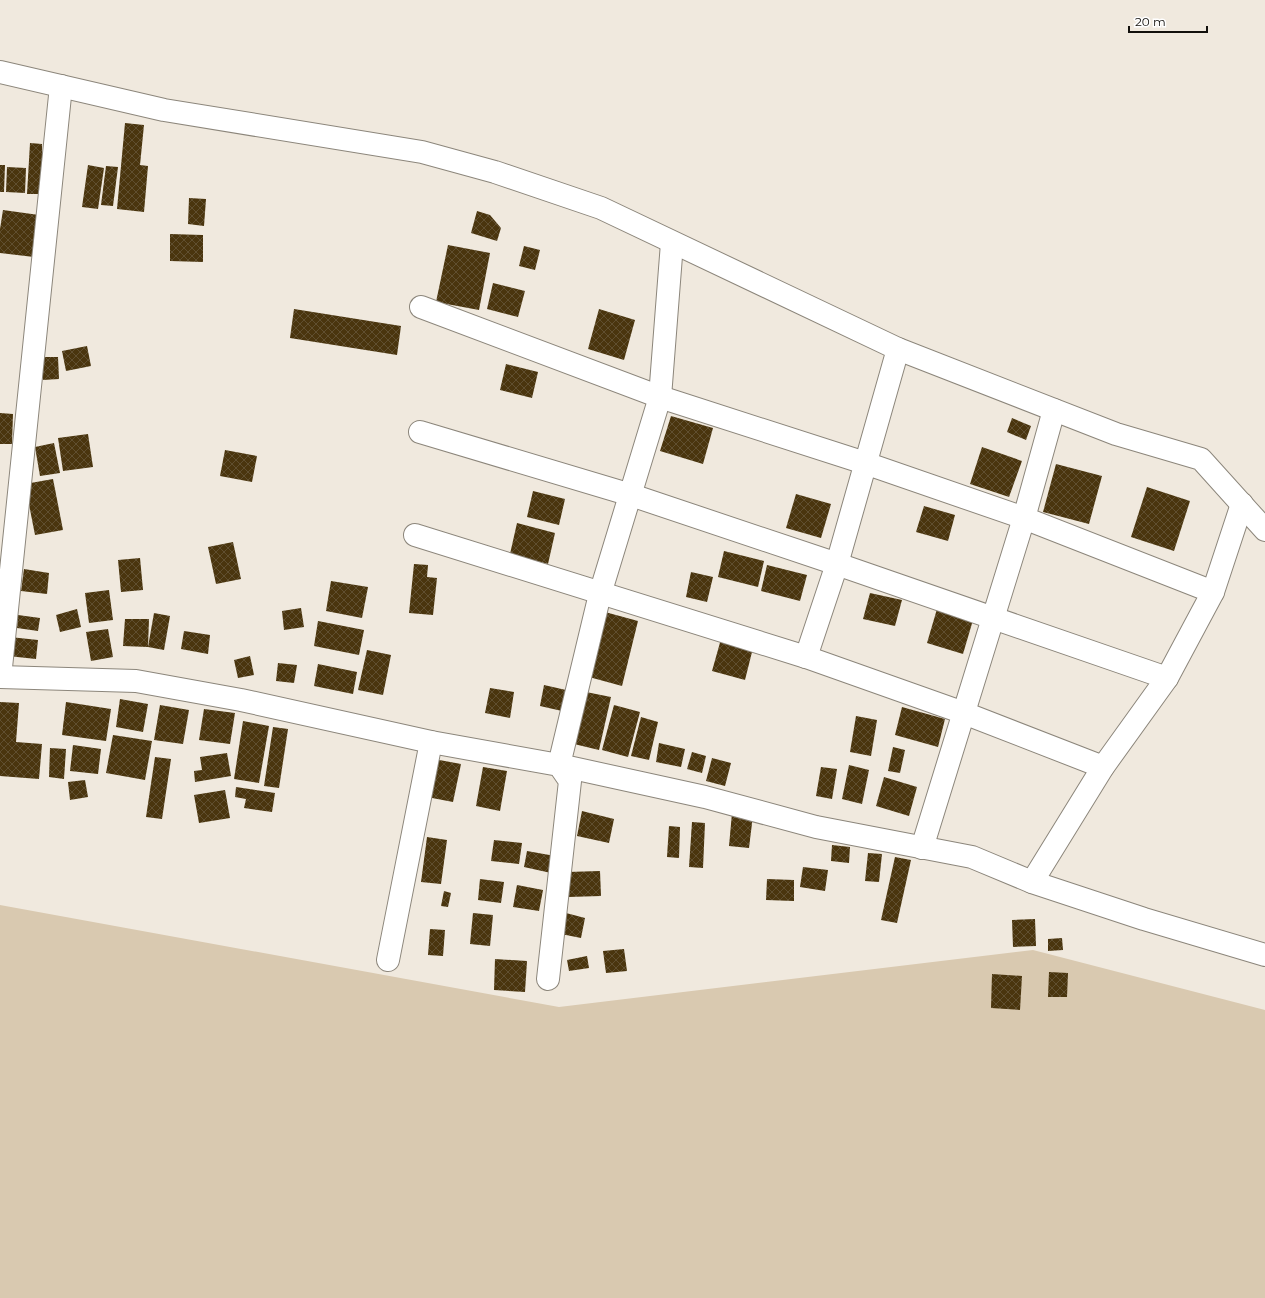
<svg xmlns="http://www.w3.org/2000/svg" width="1265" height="1298" font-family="Montserrat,sans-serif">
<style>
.grass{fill:#d9c9b0}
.building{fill:url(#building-cross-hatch)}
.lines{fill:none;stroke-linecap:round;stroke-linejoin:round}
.minor-casing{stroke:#8c867b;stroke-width:24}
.secondary-casing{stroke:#8c867b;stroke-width:24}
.minor{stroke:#fff;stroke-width:22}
.secondary{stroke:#fff;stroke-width:22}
</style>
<defs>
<pattern id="building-cross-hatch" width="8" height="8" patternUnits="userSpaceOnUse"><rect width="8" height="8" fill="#4a350e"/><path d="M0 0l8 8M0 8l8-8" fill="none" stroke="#604f30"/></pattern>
</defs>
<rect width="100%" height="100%" fill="#f0e9de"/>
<polygon class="grass" points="0,905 559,1007 1033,950 1265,1010 1265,1298 0,1298"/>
<g class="building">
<polygon points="125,123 144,125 140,165 148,166 144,212 117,209"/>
<polygon points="30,143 42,144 42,158 46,158 44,194 27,194"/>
<polygon points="0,165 5,165 4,192 0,192"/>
<polygon points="88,165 104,168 98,209 82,207"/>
<polygon points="106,166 118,167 113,206 101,205"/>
<polygon points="7,167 26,168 25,193 6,192"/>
<polygon points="189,198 206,199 204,226 188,224"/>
<polygon points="3,210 39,215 34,257 0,253 0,229"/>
<polygon points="477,211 490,215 501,228 497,241 471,233"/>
<polygon points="170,234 203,235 203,262 170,261"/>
<polygon points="448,245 490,253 479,310 436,302"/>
<polygon points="524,246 540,250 535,270 519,266"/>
<polygon points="493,283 525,291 518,317 487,309"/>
<polygon points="294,309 401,326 397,355 290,338"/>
<polygon points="599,309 635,320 624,360 588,349"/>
<polygon points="87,346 91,366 66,371 62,351"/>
<polygon points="42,357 58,357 59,379 43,380"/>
<polygon points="506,364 538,372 532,398 500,390"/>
<polygon points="0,413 13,414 12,444 0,444"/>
<polygon points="671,416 713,428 703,464 660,451"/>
<polygon points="1012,418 1031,426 1026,440 1007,432"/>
<polygon points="88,434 93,467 63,471 58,438"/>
<polygon points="54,443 60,473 40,476 35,447"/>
<polygon points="982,447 1022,461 1009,497 970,484"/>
<polygon points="225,450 257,456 252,482 220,476"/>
<polygon points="1056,464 1102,476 1089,524 1043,512"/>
<polygon points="53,479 63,530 35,535 25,484"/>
<polygon points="1147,487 1190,501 1174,551 1131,537"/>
<polygon points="533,491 565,499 559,525 527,517"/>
<polygon points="796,494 831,504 821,538 786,528"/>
<polygon points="924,506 955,515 948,541 916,532"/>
<polygon points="517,523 555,533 548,564 510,554"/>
<polygon points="233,542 241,579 216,584 208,547"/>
<polygon points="724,551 764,561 758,587 718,577"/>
<polygon points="140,558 143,590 121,592 118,560"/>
<polygon points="414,564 428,565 427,577 437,578 433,615 409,613"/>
<polygon points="767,565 807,575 800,601 761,591"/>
<polygon points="24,569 49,573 47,594 21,591"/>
<polygon points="691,572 713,577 707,602 686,597"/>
<polygon points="331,581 368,587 362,618 326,611"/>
<polygon points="109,590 113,620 89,623 85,593"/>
<polygon points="870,593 902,600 895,626 863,619"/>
<polygon points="301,608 304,627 284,630 282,611"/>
<polygon points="77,609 81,627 60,632 56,615"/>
<polygon points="937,609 973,620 963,654 927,643"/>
<polygon points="605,612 638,621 622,686 589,677"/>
<polygon points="154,613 170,616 164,650 148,647"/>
<polygon points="18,615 40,618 38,631 17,628"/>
<polygon points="125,619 149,619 148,647 123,646"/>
<polygon points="318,621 364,630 359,655 314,646"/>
<polygon points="108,629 113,657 91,661 86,632"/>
<polygon points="184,631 210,635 208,654 181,649"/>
<polygon points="10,637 38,640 36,659 8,656"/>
<polygon points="721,639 753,648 745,680 712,671"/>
<polygon points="367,650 391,655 383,695 358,690"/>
<polygon points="250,656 254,675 238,678 234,660"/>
<polygon points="278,663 297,665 294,683 276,681"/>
<polygon points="318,664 357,672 353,694 314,686"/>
<polygon points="544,685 566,690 562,711 540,706"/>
<polygon points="490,688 514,692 510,718 485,713"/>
<polygon points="586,692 611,697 599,750 574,744"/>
<polygon points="120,699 148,704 143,732 116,727"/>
<polygon points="0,702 19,703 16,742 42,744 39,779 0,776"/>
<polygon points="66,702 111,709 106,741 62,735"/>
<polygon points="160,705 189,710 183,744 154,740"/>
<polygon points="614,705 640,712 628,757 602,750"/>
<polygon points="902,707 945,719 938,747 895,735"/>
<polygon points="204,709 235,713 230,744 199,740"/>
<polygon points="856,716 877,720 871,756 850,752"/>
<polygon points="641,717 658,722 649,760 631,756"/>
<polygon points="243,721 269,726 259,783 234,779"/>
<polygon points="273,727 288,729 279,788 264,786"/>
<polygon points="113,735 152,741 145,780 106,773"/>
<polygon points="659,743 685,749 681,767 656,762"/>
<polygon points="73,745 101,749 98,774 70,771"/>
<polygon points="893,747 905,750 900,773 888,771"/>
<polygon points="50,748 66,749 64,779 49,777"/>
<polygon points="692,752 706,756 702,773 687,769"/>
<polygon points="227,753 231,776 195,782 194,771 202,770 200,757"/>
<polygon points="155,757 171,759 162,819 146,817"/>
<polygon points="712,758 731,763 725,786 706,781"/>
<polygon points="434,759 461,764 453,802 427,797"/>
<polygon points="849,765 869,770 862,804 842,799"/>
<polygon points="483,767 507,771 500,811 476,806"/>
<polygon points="821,767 837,769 832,799 816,796"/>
<polygon points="884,777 917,787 909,816 876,806"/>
<polygon points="85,780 88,797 70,800 68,782"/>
<polygon points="236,787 275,793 272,812 244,808 246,799 235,797"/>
<polygon points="225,790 230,818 199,823 194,795"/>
<polygon points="582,811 614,819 609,843 577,836"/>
<polygon points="732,813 753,815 749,848 729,846"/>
<polygon points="692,822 705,823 703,868 689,867"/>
<polygon points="669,826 680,827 679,858 667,857"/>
<polygon points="427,837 447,840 441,884 421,882"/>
<polygon points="494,840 522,843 519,864 491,861"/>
<polygon points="832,845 850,847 849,863 831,861"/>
<polygon points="527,851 555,856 551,873 524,867"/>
<polygon points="868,853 882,854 879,882 865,881"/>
<polygon points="895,857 911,860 897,923 881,920"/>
<polygon points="803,867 828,870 825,891 800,887"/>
<polygon points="600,871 601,896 568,897 567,872"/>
<polygon points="480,879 504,882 501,903 478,900"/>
<polygon points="767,879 794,880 794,901 766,900"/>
<polygon points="517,885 543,890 539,911 513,907"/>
<polygon points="444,891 451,893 448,907 441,906"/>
<polygon points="473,913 493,915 490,946 470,944"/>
<polygon points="566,913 585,918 581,938 561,934"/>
<polygon points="1035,919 1036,946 1013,947 1012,920"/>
<polygon points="430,929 445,930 443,956 428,955"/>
<polygon points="1062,938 1063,950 1048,951 1048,939"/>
<polygon points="624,949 627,971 606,973 603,951"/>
<polygon points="587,956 589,968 569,971 567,960"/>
<polygon points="495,959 527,961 525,992 494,990"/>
<polygon points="1049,972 1068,973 1067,997 1048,997"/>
<polygon points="992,974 1022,976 1020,1010 991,1008"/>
</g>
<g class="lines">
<g class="minor-casing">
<g id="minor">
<polyline points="672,243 660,397 600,594 559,765 705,797 816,827 972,857 1032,882 1144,919 1265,955"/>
<polyline points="421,307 660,397 865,463 1024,518 1213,592"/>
<polyline points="420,432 631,495 837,564 1167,678"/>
<polyline points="415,535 806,657 964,713 1103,767"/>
<polyline points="806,657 837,564 898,349"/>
<polyline points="0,677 136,681 241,700 431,742 559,765 570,781 548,979"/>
<polyline points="0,677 61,86"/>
<polyline points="922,848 1024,518 1054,410"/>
<polyline points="1032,882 1103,767 1167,678 1213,592 1242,504"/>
<polyline points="388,960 431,742"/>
</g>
</g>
<g class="secondary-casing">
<polyline id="secondary" points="0,72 164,110 422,152 495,172 601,208 898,349 1116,434 1201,459 1265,530"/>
</g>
<use href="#minor" class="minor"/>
<use href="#secondary" class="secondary"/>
</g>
<path d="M1129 26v6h78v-6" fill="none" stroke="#12100c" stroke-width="2"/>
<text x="1135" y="26" font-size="12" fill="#12100c" stroke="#ffffff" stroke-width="3" paint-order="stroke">20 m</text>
</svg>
